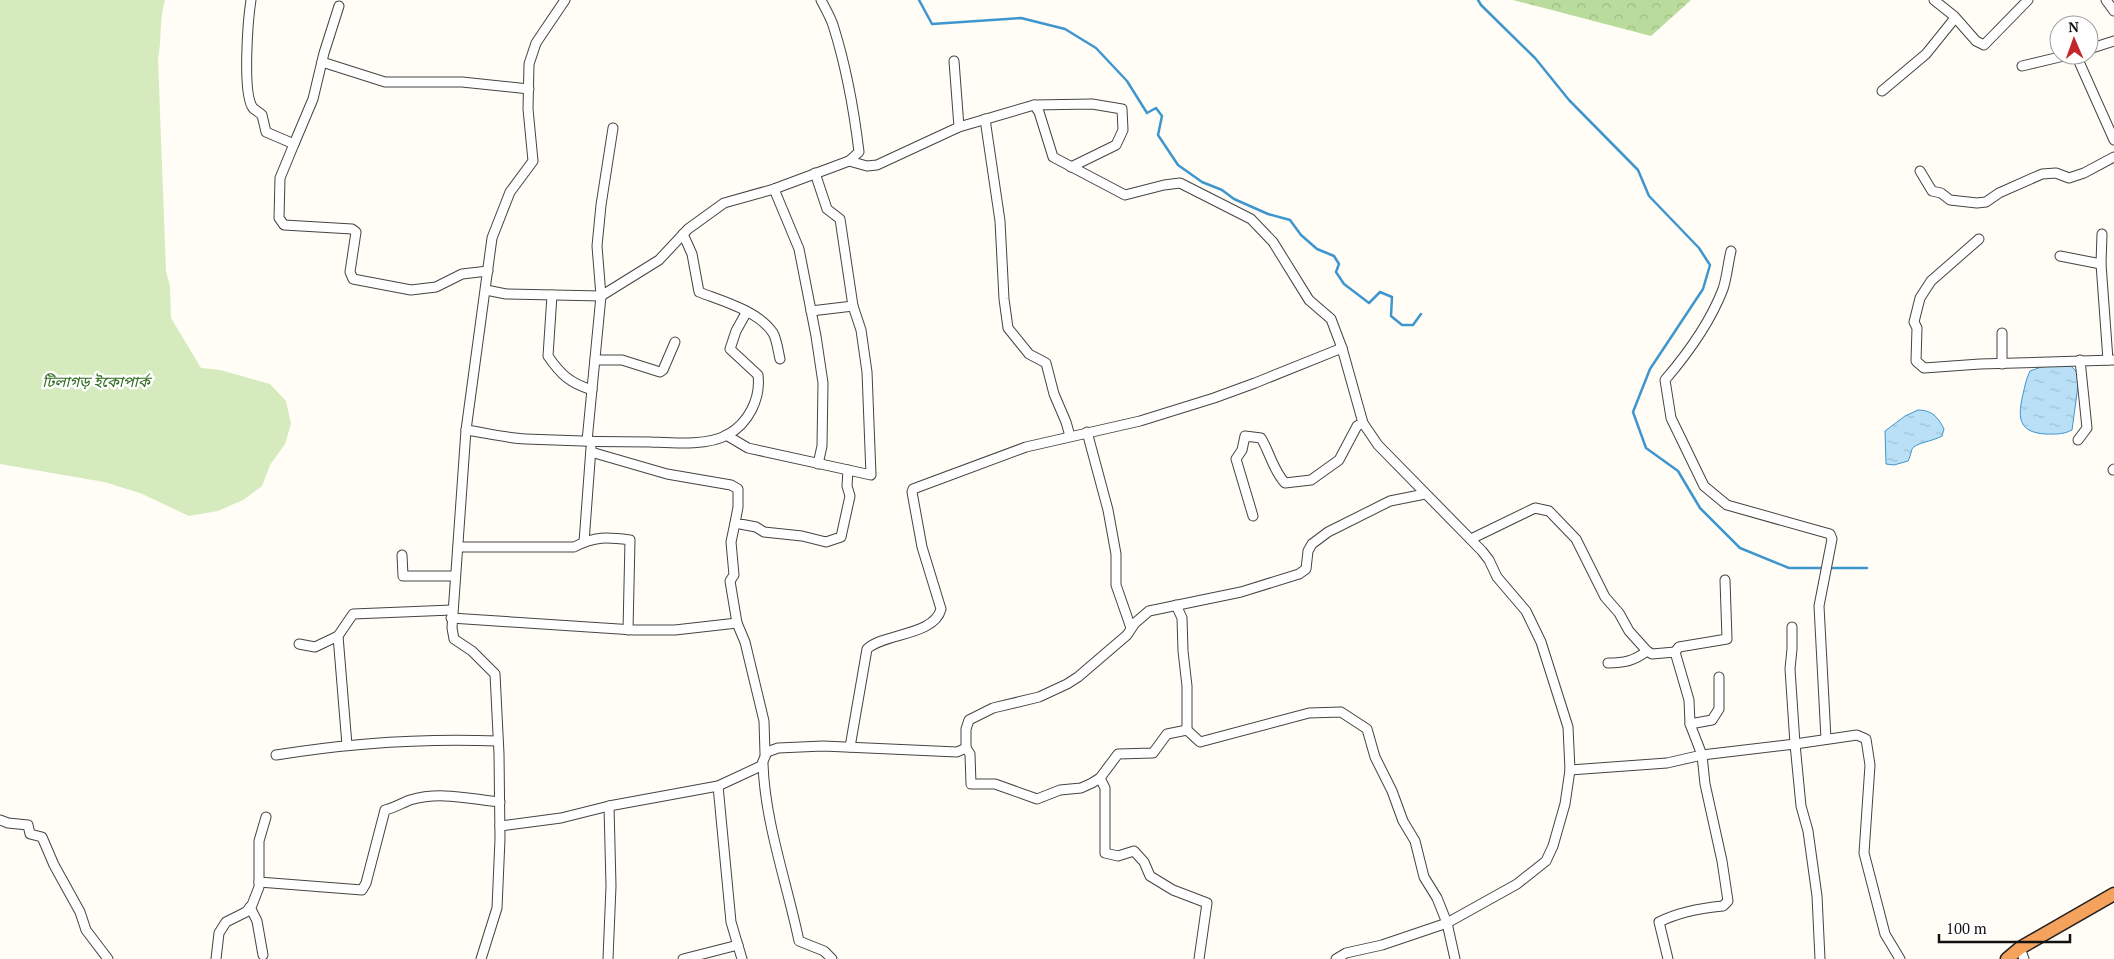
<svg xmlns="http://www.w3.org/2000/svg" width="2114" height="959" font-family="'PT Serif','Noto Sans Bengali',serif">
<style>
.forest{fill:url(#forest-crowns)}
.park{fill:#d5ebbd}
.water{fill:url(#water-ripples);stroke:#3f96cf}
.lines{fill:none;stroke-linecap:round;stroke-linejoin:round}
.stream{stroke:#3f96cf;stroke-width:2.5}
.minor-casing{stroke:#444;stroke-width:11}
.highway-casing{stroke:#222;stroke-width:15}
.minor{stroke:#fff;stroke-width:9}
.highway{stroke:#f5a25d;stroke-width:12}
.labels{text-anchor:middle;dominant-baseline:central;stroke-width:5;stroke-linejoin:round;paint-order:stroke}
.park-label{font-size:15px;font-style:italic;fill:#2f6b1f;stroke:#fff}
</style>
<defs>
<pattern id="forest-crowns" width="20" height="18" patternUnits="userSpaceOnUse" patternTransform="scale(1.25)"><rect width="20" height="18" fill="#b9dc9c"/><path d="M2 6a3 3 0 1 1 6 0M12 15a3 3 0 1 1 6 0" fill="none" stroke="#9ebc85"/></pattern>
<pattern id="water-ripples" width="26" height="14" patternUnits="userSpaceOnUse" patternTransform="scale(1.25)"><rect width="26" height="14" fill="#b9e0f7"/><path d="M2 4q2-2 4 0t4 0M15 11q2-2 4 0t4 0" fill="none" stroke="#9ebfd3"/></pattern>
</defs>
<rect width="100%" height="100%" fill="#fffdf5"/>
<polygon class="forest" points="1513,0 1691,0 1651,36"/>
<path class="park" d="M0,0H165C159,20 162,39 158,59L166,271L170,286L171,318L201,368L220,370L270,384L286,401L291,424L285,444L270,465L262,486L243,500L218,511L189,516L140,493L104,482L0,464Z"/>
<g class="water">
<path d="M2070,365L2076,371L2079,378L2072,430C2062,435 2055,434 2045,434C2017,432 2018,416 2023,394C2025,386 2026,379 2030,371L2044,366Z"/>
<path d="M1918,410C1932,410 1938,417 1944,429L1942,436C1934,441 1915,443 1912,449C1911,453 1910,457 1908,461L1894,465L1886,464L1885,431L1905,416Z"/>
</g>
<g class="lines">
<g class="stream">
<polyline points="919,0 932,24 1021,18 1065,29 1096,48 1127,81 1147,113 1156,108 1162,116 1158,135 1178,165 1202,182 1222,190 1234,199 1268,214 1290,220 1301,235 1317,249 1334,256 1339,264 1336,272 1344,284 1369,303 1380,292 1392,297 1391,316 1402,325 1413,325 1421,314"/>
<polyline points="1478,0 1481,5 1535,58 1569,100 1638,170 1649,196 1699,248 1710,265 1703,289 1650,369 1633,412 1646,448 1678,471 1700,508 1740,548 1789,568 1867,568"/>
</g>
<g class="minor-casing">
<g id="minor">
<path d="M251,0C248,19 242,94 253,108C255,110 260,113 262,115L266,132L294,144L280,178L279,218L284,225L352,229L356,232L350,272L353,279L411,290L436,287L462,274L488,271"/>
<path d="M821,0C825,8 830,16 833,25C846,66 854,110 859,152L849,161"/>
<polyline points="1934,0 1954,16 1976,41 1984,45 2028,0"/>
<polyline points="2106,0 2114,11"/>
<polyline points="2089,49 2114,41"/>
<polyline points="2076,55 2114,140"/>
<polyline points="954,61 959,127"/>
<polyline points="322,62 385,82 462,82 529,89"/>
<polyline points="2022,66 2068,55"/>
<polyline points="1882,91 1926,54 1955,18"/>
<polyline points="1034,105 1092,104 1122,109 1123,130 1116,145 1071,167"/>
<polyline points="985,119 1000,221 1004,299 1008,328 1029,354 1046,363 1054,394 1066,422 1070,436"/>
<polyline points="294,144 313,99 324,53 339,6"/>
<polyline points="1920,171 1932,191 1941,193 1950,200 1977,203 1986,202 1999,193 2042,174 2056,173 2069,178 2084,173 2114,157"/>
<polyline points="774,189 799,249 816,336 823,383 822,446 818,464"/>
<path d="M683,234L692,254L699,292C722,301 759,311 773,333C777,340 778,351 780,359"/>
<polyline points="2102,234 2101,264 2108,360"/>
<polyline points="1979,239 1931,281 1920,298 1914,322 1917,328 1916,361 1924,368 1980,364 2114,360"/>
<path d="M1731,251C1728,263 1727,277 1723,289C1710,323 1689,352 1665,380L1671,418L1704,486L1727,505L1830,534L1832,539L1819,606L1826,739"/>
<polyline points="2060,256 2101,264"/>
<polyline points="486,290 506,294 601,296 659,260 688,229 724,203 774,189 849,161 867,166 877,165 959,127 1034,105 1039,112 1053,157 1125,195 1164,185 1180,183 1251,219 1273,242 1309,300 1331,319 1342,348 1363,423 1378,445 1482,551 1489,560 1497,577 1526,611 1541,642 1568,727 1570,770 1565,804 1553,846 1546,861 1517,884 1447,923 1382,945 1346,953 1336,959"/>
<path d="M552,295L548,356C561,375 570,383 592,390"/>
<polyline points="811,311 853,306"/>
<polyline points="2002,333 2002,364"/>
<polyline points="595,360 622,360 660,372 663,370 675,342"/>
<path d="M466,430C486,433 506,438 526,439C568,441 610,442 651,442C673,443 707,446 727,435C748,424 761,399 758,375L730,349L736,331L746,313"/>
<polyline points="1087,432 1108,510 1116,554 1116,585 1131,628"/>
<polyline points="726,435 748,448 871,475 867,372 861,330 853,306 840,219 827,209 815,173"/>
<polyline points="2078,440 2087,428 2080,360"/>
<polyline points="587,441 601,296 597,246 601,205 613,128"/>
<polyline points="591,452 667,474 731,485 738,489 738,507 735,523 756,527 764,532 802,536 826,542 841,537 850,496 847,486 848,470"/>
<polyline points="2113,470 2114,469"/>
<path d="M1253,516L1236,459L1242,450L1245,436L1261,438C1270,453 1273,470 1285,483L1311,480L1339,460L1357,426L1363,423"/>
<polyline points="735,523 731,542 734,575 730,581 737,623"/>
<path d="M1471,539L1535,508L1549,511L1576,539L1605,597L1619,613L1629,631L1647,651L1652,654L1675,652L1689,700L1690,724L1702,755L1705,784L1722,861L1728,901L1723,906C1701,908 1679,912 1659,922L1668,959"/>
<polyline points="584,542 591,448"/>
<path d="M458,547H574C595,536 607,537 630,540L628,630"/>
<polyline points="402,555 403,576 455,576"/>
<polyline points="451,618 634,630 675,630 737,623 745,642 764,721 765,754"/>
<polyline points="1792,627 1792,649 1790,669 1795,744 1801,806 1808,831 1817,896 1820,959"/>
<polyline points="338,636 347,745"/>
<polyline points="299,644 315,647 338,636 353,614 452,610"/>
<polyline points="1675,652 1679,647 1727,639 1725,580"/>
<path d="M1608,663C1624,663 1634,661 1647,651"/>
<polyline points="1690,724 1712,720 1719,709 1719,677"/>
<polyline points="1187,730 1200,742 1309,713 1341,712 1367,729 1375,757 1392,791 1403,821 1415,841 1424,877 1437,898 1447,923 1455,959"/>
<path d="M850,747L867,649C884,633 934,636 941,609L922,547L912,492L913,489L1026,447L1140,421L1214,398L1255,383L1342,348"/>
<polyline points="966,748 970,754 971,784 995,784 1037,799 1060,790 1081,788 1092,783 1100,778 1118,754 1153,753 1167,734 1187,730 1187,686 1183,651 1182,618 1176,605"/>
<path d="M276,755C350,743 423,738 498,741"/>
<path d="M763,764C765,823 787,883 799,941L824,951L832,959"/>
<polyline points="1570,770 1667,763 1702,755 1795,744 1857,735 1866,739 1870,765 1864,853 1885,934 1900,959"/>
<polyline points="1100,778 1105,788 1105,853 1118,856 1134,851 1144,862 1150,876 1173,890 1207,903 1199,959"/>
<polyline points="0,820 8,823 28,825 30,834 42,837 54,865 80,912 86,930 108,959"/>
<polyline points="500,826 561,818 609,806 718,786"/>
<path d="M259,882L362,890L366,883L385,810C394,808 402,803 410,800C441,791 469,799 500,802"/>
<polyline points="250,907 257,921 263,955"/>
<polyline points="2020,948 2024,959"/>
<polyline points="216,959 219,933 226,922 246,912 252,905 259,887 259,841 266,817"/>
<polyline points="481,959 497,908 500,839 499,754 495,674 472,651 454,639 452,628 466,430 492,238 510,192 533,161 528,109 529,64 536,43 565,0"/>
<polyline points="608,959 611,886 609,806"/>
<polyline points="683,959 738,945"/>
<polyline points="742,959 731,922 718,786 761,766 767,752 778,748 823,746 957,752 966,748 966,729 969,720 993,708 1039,697 1067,684 1078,677 1127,635 1135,623 1149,611 1241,592 1299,574 1306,569 1308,551 1312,544 1328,532 1390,501 1425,494"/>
</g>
</g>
<g class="highway-casing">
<polyline id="highway" points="2007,959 2020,948 2114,894"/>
</g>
<use href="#minor" class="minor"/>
<use href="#highway" class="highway"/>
</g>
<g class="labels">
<g class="park-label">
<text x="96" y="381">টিলাগড় ইকোপার্ক</text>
</g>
</g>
<g transform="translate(2074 40) rotate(358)"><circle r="24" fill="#ffffff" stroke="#a0a0a0"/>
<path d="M0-4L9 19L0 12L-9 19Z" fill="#c4262e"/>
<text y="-8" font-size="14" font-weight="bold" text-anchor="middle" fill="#111111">N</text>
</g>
<path d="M1939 934v8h131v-8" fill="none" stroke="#111111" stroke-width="2.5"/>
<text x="1946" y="934" font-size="15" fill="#111111" stroke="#ffffff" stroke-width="4" paint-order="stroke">100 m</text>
</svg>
